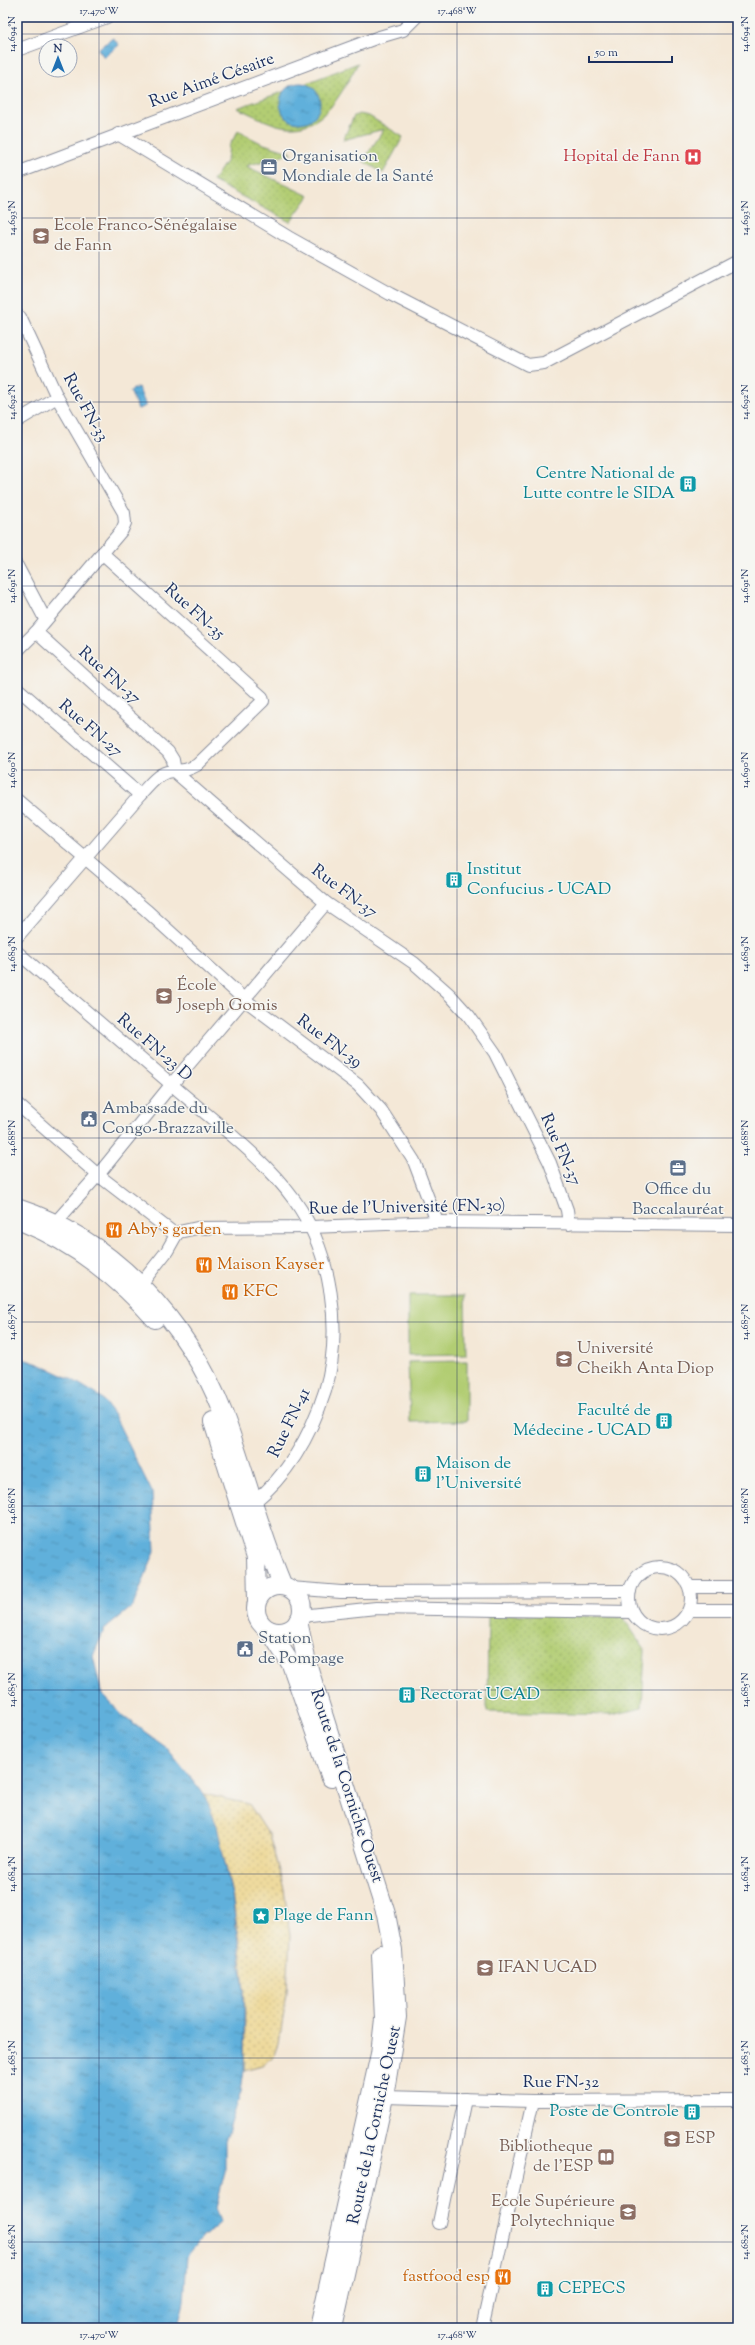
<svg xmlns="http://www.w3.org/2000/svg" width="755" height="2345" font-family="'Sorts Mill Goudy',serif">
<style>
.grass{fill:url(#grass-dots);stroke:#667e68}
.sand{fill:url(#sand-dots);stroke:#84847e}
.park{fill:#b2cd73;stroke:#667e68}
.water{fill:url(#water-ripples);stroke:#3e709c}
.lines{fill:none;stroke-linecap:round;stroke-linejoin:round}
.minor-casing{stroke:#888c9a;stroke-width:14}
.highway-casing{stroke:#888c9a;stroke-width:20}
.minor{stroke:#fff;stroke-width:12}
.highway{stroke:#fff;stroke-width:18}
.ticks{fill:none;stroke:#1b2f5e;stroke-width:1;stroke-opacity:0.45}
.labels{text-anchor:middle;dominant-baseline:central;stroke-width:3;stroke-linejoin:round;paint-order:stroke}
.street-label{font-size:17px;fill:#1b2f5e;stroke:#f6f6f2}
.service-label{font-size:17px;fill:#4e5e75;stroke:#f6f6f2;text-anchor:start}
.health-label{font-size:17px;fill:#be3a42;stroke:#f6f6f2;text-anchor:end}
.education-label{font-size:17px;fill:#785e54;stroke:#f6f6f2;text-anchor:start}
.culture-label{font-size:17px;fill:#0d838f;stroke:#f6f6f2;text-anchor:start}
.food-label{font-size:17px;fill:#c56008;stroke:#f6f6f2;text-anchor:start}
.neatline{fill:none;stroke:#1b2f5e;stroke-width:1.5}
.ticks-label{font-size:10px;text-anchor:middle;fill:#1b2f5e}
</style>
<defs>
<pattern id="grass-dots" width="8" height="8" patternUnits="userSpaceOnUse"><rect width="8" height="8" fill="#b2cd73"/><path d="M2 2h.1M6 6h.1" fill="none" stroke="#98b066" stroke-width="1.8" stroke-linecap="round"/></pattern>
<pattern id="sand-dots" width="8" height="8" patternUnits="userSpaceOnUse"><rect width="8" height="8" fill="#eeda9e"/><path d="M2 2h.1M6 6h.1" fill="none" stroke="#ccbb8a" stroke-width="1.8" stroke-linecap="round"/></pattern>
<pattern id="water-ripples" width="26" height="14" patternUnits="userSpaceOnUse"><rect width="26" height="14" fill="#60b0db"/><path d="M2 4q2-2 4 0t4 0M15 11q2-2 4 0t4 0" fill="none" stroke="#4e90b5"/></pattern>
</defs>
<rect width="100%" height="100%" fill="#f6f6f2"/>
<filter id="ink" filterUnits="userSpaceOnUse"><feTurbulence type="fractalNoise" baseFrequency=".025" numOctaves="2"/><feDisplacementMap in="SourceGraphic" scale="8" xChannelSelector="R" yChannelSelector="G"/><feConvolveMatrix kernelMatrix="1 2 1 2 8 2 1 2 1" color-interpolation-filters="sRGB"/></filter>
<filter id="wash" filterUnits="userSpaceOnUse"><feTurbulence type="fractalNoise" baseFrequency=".012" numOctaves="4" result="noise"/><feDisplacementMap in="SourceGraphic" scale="16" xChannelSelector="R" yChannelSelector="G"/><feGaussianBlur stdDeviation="0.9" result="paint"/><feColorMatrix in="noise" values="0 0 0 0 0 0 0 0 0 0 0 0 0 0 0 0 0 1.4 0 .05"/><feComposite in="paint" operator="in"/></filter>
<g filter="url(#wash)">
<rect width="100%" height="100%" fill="#f4e8d7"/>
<g class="grass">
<path d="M358,63C340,96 320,139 274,124C262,120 249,113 237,108L285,91L280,105L287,119L313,88L304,84Z"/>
<polygon points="359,114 369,116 403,137 383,173 363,161 384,129 343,140 354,116"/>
<polygon points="238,131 261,143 292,153 246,166 309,196 290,222 213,181 227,160 229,146"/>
<polygon points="488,1614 623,1617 645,1650 642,1708 611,1715 487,1712"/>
</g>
<path class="sand" d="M204,1794L249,1804L269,1835L284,1889L290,1936L287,1992L279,2044L275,2055L262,2065L244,2070C244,2044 246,2016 244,1990C239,1925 228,1855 204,1794Z"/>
<g class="park">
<polygon points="408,1295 465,1295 466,1354 408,1355"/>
<polygon points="467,1361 467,1421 410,1422 408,1362"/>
</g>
<g class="water">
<polygon points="113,38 119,45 104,57 98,49"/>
<circle cx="300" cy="103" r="20"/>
<polygon points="138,387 146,406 138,409 130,391"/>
<polygon points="17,1357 39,1364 73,1380 101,1397 115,1417 152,1492 155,1551 133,1606 104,1630 93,1656 102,1694 124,1717 166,1747 204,1794 217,1826 232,1896 244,1991 244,2070 241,2092 225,2142 225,2172 216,2208 221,2222 203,2237 187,2256 184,2302 178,2326 170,2328 17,2328"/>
</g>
</g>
<g filter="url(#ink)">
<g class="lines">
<g class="minor-casing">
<g id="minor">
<polyline points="17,50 107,17"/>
<polyline points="118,134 288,237 390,294 528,365 544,363 738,261"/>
<polyline points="17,173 376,38 403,30 416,17"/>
<polyline points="17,421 57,397"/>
<polyline points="17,566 45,619"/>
<polyline points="36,632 168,752 173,760 175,772 326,903 414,963 450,995 469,1016 495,1053 550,1163 567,1210 569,1224"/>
<polyline points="17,651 36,632 122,530 125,523 124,513 57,397 20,317"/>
<polyline points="17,688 140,795"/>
<polyline points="17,800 146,910 245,1000 358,1085 381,1110 414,1161 437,1222"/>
<path d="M17,937L140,795C147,788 156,775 167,772C180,769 183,773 197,765L263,701L262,697L102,553"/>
<path d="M17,952C68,996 119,1040 171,1084C213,1121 262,1155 295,1201C332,1253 343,1331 325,1391C311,1435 289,1474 253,1503"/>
<polyline points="17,1104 98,1175 176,1235"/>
<polyline points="55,1223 98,1175 171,1085 326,903"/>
<polyline points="141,1284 167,1251 176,1235 179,1232 197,1228 311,1227 437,1222 738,1225"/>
<circle cx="660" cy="1598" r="31"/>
<polyline points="690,1587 738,1587"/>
<polyline points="291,1588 341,1592 630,1591"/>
<polyline points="689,1610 738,1610"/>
<polyline points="301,1616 376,1608 632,1612"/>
<polyline points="384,2097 533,2101 738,2100"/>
<polyline points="439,2223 465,2099"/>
<polyline points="482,2328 533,2101"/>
</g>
</g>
<g class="highway-casing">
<g id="highway">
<path d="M17,1208C113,1239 188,1322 224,1415C245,1471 259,1530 283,1586"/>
<path d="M25,1223C74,1243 120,1279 155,1319"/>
<polyline points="213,1422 256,1557 257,1600"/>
<circle cx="279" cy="1609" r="23"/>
<polyline points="298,1621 307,1663 386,1914 393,1950 397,2017 384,2097 333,2328"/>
<polyline points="269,1630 291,1664 331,1778"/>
<polyline points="319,2328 380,2054 384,2019 381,1954"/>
</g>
</g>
<use href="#minor" class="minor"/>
<use href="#highway" class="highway"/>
</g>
</g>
<path class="ticks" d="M99,17V2328M457,17V2328M17,34H738M17,218H738M17,402H738M17,586H738M17,770H738M17,954H738M17,1138H738M17,1322H738M17,1506H738M17,1690H738M17,1874H738M17,2058H738M17,2242H738"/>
<defs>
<g id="hospital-square" transform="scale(0.9)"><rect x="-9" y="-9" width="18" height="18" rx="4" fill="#e0444e" stroke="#f6f6f2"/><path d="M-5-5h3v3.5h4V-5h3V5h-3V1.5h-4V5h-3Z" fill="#fff"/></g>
<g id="office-square" transform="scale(0.9)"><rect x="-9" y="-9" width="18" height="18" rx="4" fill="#5c6f8a" stroke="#f6f6f2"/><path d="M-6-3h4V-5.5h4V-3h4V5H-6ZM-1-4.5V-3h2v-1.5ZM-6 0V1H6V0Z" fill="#fff"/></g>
<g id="school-square" transform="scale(0.9)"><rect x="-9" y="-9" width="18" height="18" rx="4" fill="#8d6e63" stroke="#f6f6f2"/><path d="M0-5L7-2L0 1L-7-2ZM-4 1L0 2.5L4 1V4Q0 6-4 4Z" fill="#fff"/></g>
<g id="building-square" transform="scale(0.9)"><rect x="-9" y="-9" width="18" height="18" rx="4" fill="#0f9aa8" stroke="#f6f6f2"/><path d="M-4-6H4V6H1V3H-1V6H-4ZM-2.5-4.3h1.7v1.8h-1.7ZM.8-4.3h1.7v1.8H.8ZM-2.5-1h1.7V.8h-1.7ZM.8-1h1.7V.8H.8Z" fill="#fff"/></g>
<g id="civic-square" transform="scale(0.9)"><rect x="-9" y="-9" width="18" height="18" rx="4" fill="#5c6f8a" stroke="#f6f6f2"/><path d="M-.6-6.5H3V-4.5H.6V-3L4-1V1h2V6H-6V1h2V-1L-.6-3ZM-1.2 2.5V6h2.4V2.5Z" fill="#fff"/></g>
<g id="restaurant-square" transform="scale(0.9)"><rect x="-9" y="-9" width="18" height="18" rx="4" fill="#e8710a" stroke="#f6f6f2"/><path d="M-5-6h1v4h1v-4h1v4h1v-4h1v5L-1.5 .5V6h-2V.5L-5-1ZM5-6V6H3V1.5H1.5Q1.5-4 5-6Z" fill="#fff"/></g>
<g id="university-square" transform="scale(0.9)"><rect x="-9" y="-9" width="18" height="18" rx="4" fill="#8d6e63" stroke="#f6f6f2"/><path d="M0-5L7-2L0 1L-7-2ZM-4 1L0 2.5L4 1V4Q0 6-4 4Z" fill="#fff"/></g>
<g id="sight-square" transform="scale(0.9)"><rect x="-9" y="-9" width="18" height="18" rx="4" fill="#0f9aa8" stroke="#f6f6f2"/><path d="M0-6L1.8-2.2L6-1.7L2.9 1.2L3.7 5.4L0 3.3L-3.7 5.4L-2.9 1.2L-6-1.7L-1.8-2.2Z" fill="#fff"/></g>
<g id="library-square" transform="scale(0.9)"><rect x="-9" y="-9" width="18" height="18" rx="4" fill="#8d6e63" stroke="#f6f6f2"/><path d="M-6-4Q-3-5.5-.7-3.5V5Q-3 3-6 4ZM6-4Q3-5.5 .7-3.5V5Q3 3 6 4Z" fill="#fff"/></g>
</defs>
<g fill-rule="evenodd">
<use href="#hospital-square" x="693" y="157"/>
<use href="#office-square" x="269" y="167"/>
<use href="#school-square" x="41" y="236"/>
<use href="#building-square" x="688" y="484"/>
<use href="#building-square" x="454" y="880"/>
<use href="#school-square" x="164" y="996"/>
<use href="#civic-square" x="89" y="1119"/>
<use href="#office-square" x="678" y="1168"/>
<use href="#restaurant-square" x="114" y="1230"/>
<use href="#restaurant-square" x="204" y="1265"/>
<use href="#restaurant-square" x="230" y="1292"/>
<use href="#university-square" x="564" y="1359"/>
<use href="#building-square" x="664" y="1421"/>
<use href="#building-square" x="423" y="1474"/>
<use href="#civic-square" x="245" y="1649"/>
<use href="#building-square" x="407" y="1695"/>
<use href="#sight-square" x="261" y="1916"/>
<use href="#university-square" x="485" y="1968"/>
<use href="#building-square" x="692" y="2112"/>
<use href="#university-square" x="672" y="2139"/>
<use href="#library-square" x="606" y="2157"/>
<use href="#university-square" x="628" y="2212"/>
<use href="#restaurant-square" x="503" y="2277"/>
<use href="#building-square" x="545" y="2289"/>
</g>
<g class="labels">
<g class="street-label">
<text transform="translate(212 81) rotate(-20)">Rue Aimé Césaire</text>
<text transform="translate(85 408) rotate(61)">Rue FN-33</text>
<text transform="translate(194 612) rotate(42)">Rue FN-35</text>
<text transform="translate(109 676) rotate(42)">Rue FN-37</text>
<text transform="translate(90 729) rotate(41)">Rue FN-27</text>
<text transform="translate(344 892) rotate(37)">Rue FN-37</text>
<text transform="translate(329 1042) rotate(37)">Rue FN-39</text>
<text transform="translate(154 1048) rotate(41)">Rue FN-23 D</text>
<text transform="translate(560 1150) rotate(66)">Rue FN-37</text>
<text transform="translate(407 1208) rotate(-1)">Rue de l'Université (FN-30)</text>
<text transform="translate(290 1423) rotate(-64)">Rue FN-41</text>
<text transform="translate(346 1786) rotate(72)">Route de la Corniche Ouest</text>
<text x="561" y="2083">Rue FN-32</text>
<text transform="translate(375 2125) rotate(-78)">Route de la Corniche Ouest</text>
</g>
<g class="service-label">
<text x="282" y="157">Organisation<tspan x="282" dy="20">Mondiale de la Santé</tspan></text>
<text x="102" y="1109">Ambassade du<tspan x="102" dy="20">Congo-Brazzaville</tspan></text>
<text x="678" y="1190" text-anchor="middle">Office du<tspan x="678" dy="20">Baccalauréat</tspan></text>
<text x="258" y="1639">Station<tspan x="258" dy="20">de Pompage</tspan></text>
</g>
<g class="health-label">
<text x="680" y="157">Hopital de Fann</text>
</g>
<g class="education-label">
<text x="54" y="226">Ecole Franco-Sénégalaise<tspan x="54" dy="20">de Fann</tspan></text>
<text x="177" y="986">École<tspan x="177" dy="20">Joseph Gomis</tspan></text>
<text x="577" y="1349">Université<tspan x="577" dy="20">Cheikh Anta Diop</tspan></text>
<text x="498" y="1968">IFAN UCAD</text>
<text x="685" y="2139">ESP</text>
<text x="593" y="2147" text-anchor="end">Bibliotheque<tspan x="593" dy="20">de l'ESP</tspan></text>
<text x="615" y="2202" text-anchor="end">Ecole Supérieure<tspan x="615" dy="20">Polytechnique</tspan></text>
</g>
<g class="culture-label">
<text x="675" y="474" text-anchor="end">Centre National de<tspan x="675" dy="20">Lutte contre le SIDA</tspan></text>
<text x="467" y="870">Institut<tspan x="467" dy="20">Confucius - UCAD</tspan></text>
<text x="651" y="1411" text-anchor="end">Faculté de<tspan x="651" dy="20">Médecine - UCAD</tspan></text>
<text x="436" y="1464">Maison de<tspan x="436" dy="20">l'Université</tspan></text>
<text x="420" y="1695">Rectorat UCAD</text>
<text x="274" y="1916">Plage de Fann</text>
<text x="679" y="2112" text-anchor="end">Poste de Controle</text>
<text x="558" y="2289">CEPECS</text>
</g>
<g class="food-label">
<text x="127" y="1230">Aby's garden</text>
<text x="217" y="1265">Maison Kayser</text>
<text x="243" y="1292">KFC</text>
<text x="490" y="2277" text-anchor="end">fastfood esp</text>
</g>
</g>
<rect width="755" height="2345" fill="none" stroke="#f6f6f2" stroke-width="44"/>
<g transform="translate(58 58)"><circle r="19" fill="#f6f6f2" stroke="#9ea6b7"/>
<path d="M0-3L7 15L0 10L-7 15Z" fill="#1f6fb2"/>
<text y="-6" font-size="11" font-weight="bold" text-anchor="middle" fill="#1b2f5e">N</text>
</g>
<path d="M589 56v6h83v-6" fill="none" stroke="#1b2f5e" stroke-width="2"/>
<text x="595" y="56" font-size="12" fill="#1b2f5e" stroke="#f6f6f2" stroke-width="3" paint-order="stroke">50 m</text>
<rect x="22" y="22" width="711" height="2301" class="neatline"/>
<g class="ticks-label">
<text x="99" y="14">17.470°W</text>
<text x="457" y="14">17.468°W</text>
<text transform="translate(11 34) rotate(-90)" y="4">14.694°N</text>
<text transform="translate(744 34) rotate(-90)" y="4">14.694°N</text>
<text transform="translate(11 218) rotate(-90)" y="4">14.693°N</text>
<text transform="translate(744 218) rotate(-90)" y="4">14.693°N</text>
<text transform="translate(11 402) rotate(-90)" y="4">14.692°N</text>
<text transform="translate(744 402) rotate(-90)" y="4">14.692°N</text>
<text transform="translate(11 586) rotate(-90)" y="4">14.691°N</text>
<text transform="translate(744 586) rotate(-90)" y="4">14.691°N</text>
<text transform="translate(11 770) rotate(-90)" y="4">14.690°N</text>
<text transform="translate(744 770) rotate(-90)" y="4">14.690°N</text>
<text transform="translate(11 954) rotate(-90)" y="4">14.689°N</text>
<text transform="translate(744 954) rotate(-90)" y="4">14.689°N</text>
<text transform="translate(11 1138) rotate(-90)" y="4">14.688°N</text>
<text transform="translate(744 1138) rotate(-90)" y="4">14.688°N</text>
<text transform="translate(11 1322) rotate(-90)" y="4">14.687°N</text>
<text transform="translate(744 1322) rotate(-90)" y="4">14.687°N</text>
<text transform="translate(11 1506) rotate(-90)" y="4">14.686°N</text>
<text transform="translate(744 1506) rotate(-90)" y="4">14.686°N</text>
<text transform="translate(11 1690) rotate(-90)" y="4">14.685°N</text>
<text transform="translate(744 1690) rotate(-90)" y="4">14.685°N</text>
<text transform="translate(11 1874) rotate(-90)" y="4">14.684°N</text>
<text transform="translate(744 1874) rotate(-90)" y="4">14.684°N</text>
<text transform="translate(11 2058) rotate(-90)" y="4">14.683°N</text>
<text transform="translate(744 2058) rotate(-90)" y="4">14.683°N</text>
<text transform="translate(11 2242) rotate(-90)" y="4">14.682°N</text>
<text transform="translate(744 2242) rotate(-90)" y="4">14.682°N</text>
<text x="99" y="2338">17.470°W</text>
<text x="457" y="2338">17.468°W</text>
</g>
</svg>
